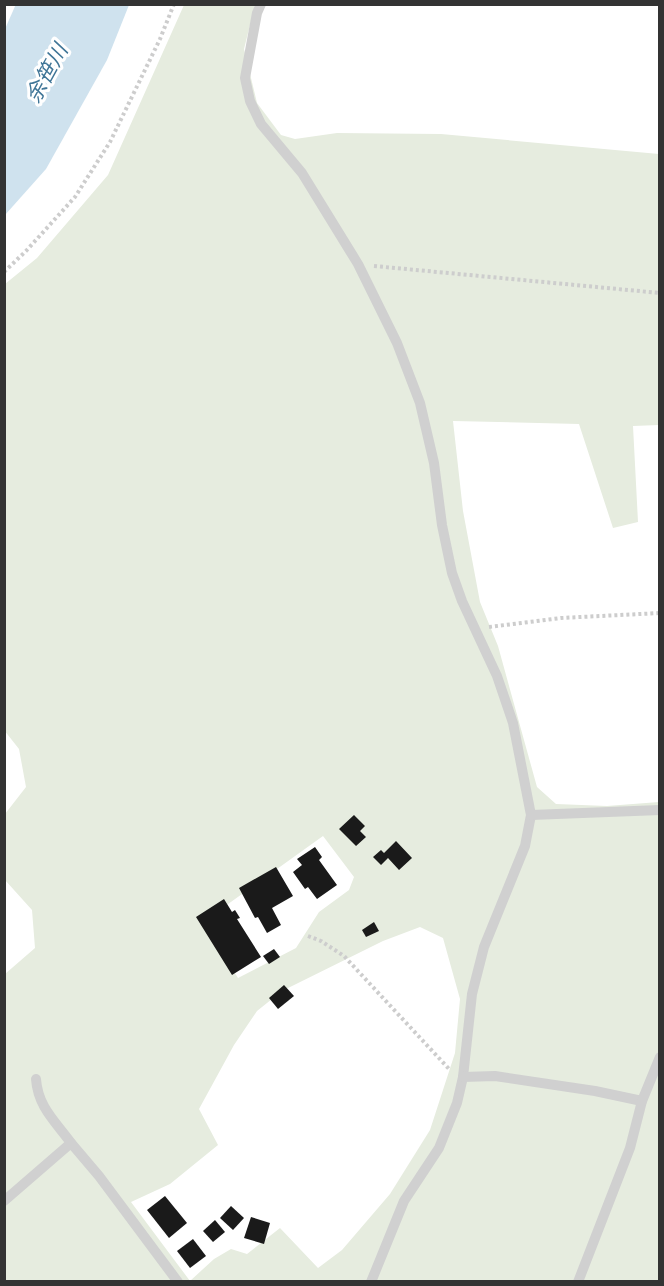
<svg xmlns="http://www.w3.org/2000/svg" width="664" height="1286" font-family="'IBM Plex Sans','Noto Sans JP',sans-serif">
<style>
.green{fill:#e6ecdf;fill-rule:evenodd}
.water{fill:#cfe2ee}
.building{fill:#1a1a1a}
.lines{fill:none;stroke-linecap:round;stroke-linejoin:round}
.path{stroke:#cdcdcd;stroke-width:4;stroke-dasharray:3 3;stroke-linecap:butt}
.service{stroke:#d0d0d0;stroke-width:10}
.labels{text-anchor:middle;dominant-baseline:central;stroke-width:6;stroke-linejoin:round;paint-order:stroke}
.water-label{font-size:21px;font-style:italic;fill:#3f7597;stroke:#fff}
</style>
<rect width="100%" height="100%" fill="#fff"/>
<path class="green" d="M184,5H255L244,49L257,103L281,135L295,139L337,133L441,134L659,154V425L633,426L638,522L613,528L579,424L453,421L463,511L480,602L498,646L537,787L556,804L607,806L659,802V1281H5V974L35,948L32,910L5,880V814L26,787L19,749L4,730L5,284L37,258L108,175ZM323,836L354,877L349,890L319,912L296,948L238,978L203,922ZM420,927L443,938L460,999L455,1053L430,1130L390,1194L342,1250L318,1268L280,1228L247,1254L231,1249L214,1259L190,1281L131,1202L170,1184L218,1145L199,1109L234,1045L257,1011L282,991L383,941Z"/>
<polygon class="water" points="16,4 129,5 107,60 46,169 5,215 5,29"/>
<g class="building">
<polygon points="354,815 365,826 360,831 366,837 356,846 339,829"/>
<polygon points="396,841 412,858 399,870 388,858 381,865 373,857 381,850 384,853"/>
<polygon points="315,847 322,857 319,860 337,885 317,899 308,887 305,889 293,872 302,865 297,859"/>
<polygon points="276,867 293,896 272,908 281,925 267,933 258,917 255,918 239,888"/>
<polygon points="224,899 232,912 235,910 240,918 237,919 261,957 232,975 196,917"/>
<polygon points="374,922 379,931 366,937 362,930"/>
<polygon points="274,949 280,957 269,964 263,956"/>
<polygon points="284,985 294,996 278,1009 269,998"/>
<polygon points="165,1196 187,1223 169,1238 147,1210"/>
<polygon points="231,1206 244,1218 233,1230 220,1218"/>
<polygon points="251,1217 270,1223 264,1244 244,1238"/>
<polygon points="215,1220 225,1232 213,1242 203,1231"/>
<polygon points="193,1239 206,1256 190,1268 177,1251"/>
</g>
<g class="lines">
<g class="path">
<polyline points="374,266 660,293"/>
<polyline points="4,272 26,251 75,197 110,142 160,39 174,4"/>
<polyline points="489,627 561,618 660,613"/>
<polyline points="308,936 321,941 344,956 450,1070"/>
</g>
<g class="service">
<polyline points="261,4 257,13 245,78 250,101 261,124 302,173 358,264 397,343 420,403 434,463 442,525 452,573 462,601 497,676 513,723 531,815 525,846 484,947 472,994 463,1077 457,1103 439,1148 404,1201 371,1282"/>
<polyline points="531,815 660,810"/>
<polyline points="463,1077 495,1076 595,1091 642,1101"/>
<path d="M36,1079C38,1107 55,1121 71,1143"/>
<polyline points="4,1201 71,1143 99,1176 178,1282"/>
<polyline points="578,1282 630,1148 642,1101 660,1057"/>
</g>
</g>
<g class="labels">
<g class="water-label">
<text transform="translate(46 73) rotate(-61)">余笹川</text>
</g>
</g>
<rect width="664" height="1286" fill="none" stroke="#333333" stroke-width="12"/>
</svg>
